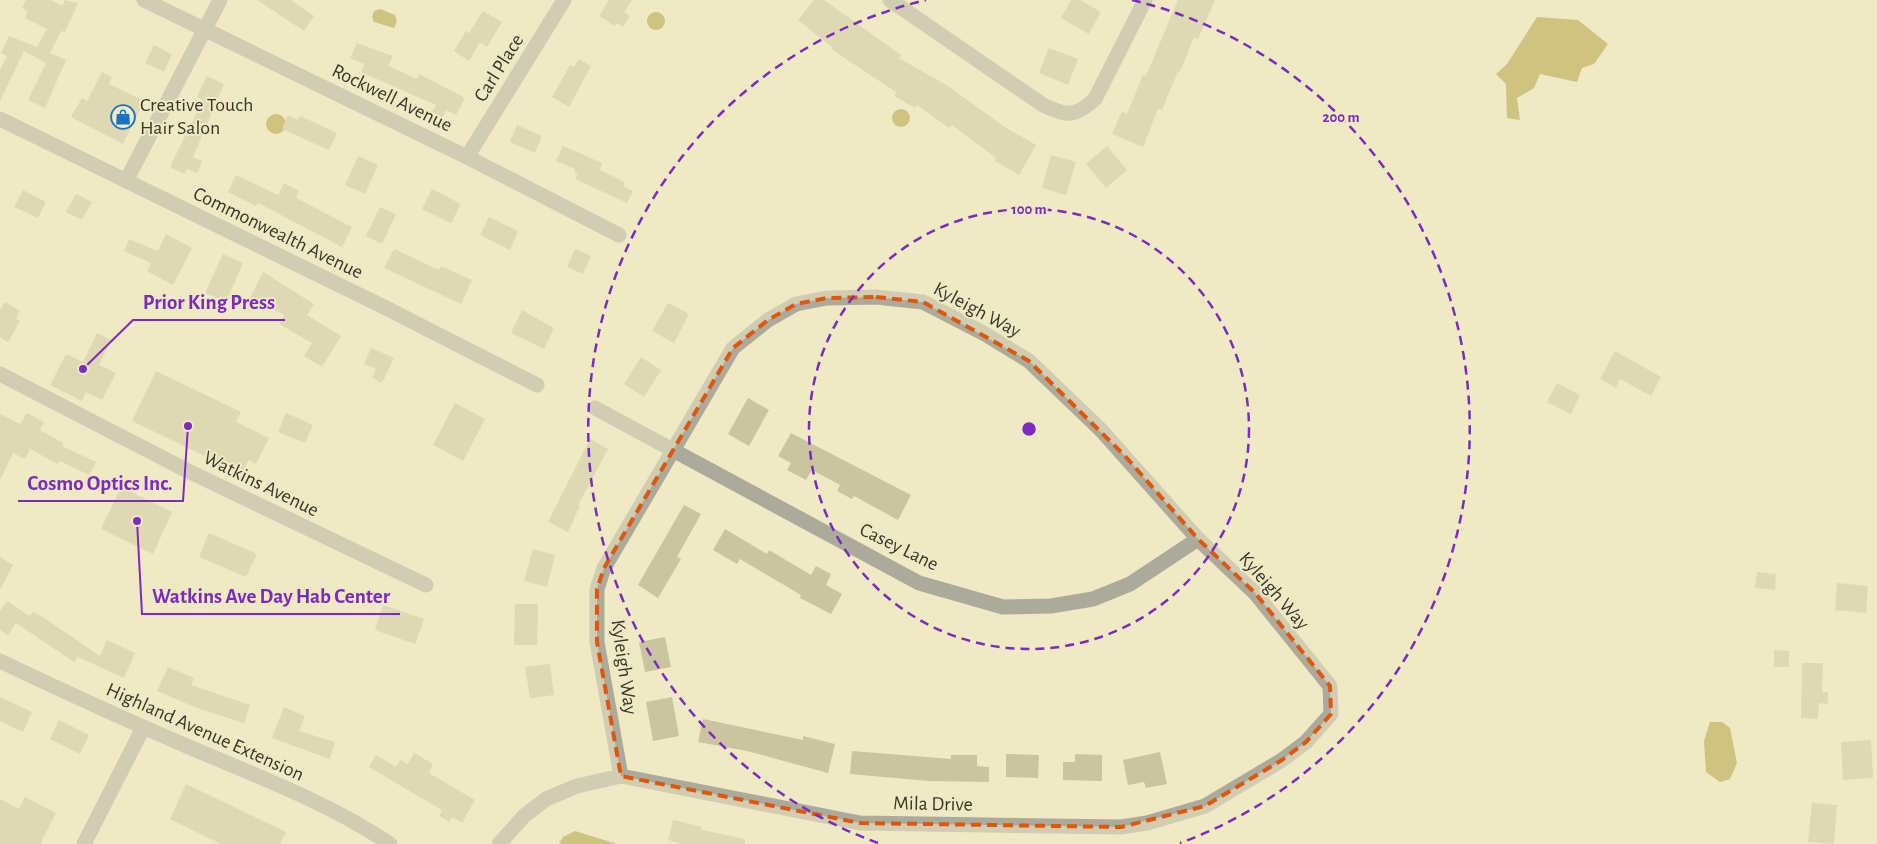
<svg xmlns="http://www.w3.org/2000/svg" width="1877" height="844" font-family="'Alegreya Sans',sans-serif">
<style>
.water{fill:#a6972e}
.building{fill:#cac4a1}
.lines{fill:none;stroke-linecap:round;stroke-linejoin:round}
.minor{stroke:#acaa9b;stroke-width:15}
.marked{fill:none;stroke:#df570d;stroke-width:4;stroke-dasharray:10 6;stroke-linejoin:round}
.ring{fill:none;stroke:#7b2cbf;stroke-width:2.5;stroke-dasharray:9 6}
.labels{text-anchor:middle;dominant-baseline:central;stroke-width:4;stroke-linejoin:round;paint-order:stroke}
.street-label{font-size:20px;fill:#393729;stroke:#efe9c4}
.poi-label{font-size:20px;fill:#393729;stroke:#efe9c4;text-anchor:start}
.centre{fill:#7b2cbf;stroke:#efe9c4;stroke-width:2.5}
.ring-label{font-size:15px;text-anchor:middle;font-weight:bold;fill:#7b2cbf;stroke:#efe9c4;stroke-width:4;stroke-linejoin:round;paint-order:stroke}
.leader{fill:none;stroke:#7b2cbf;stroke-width:2}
.callout-dot{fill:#7b2cbf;stroke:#efe9c4;stroke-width:2}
.callout-label{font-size:21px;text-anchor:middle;font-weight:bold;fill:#7b2cbf;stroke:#efe9c4;stroke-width:4;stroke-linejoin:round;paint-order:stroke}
</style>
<rect width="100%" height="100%" fill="#efe9c4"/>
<g class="water">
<polygon points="380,9 395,15 397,21 394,28 374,22 372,17 374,11"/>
<circle cx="656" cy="21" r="9"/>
<polygon points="1537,17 1578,20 1608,44 1594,64 1582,68 1577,82 1540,74 1534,88 1517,98 1520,120 1507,118 1506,84 1496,74 1507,64"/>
<circle cx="901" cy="118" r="9"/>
<circle cx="276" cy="124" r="10"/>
<polygon points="1710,722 1722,722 1730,728 1737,763 1730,779 1720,782 1706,772 1704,741"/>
<polygon points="575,831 617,844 559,844 563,837"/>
</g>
<g class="building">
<polygon points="26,0 51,0 62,6 65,0 78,3 65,32 61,31 50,53 66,60 45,108 28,100 46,63 24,51 0,101 0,70 7,56 1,53 9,36 37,47 47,29 25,18 28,11 22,8"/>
<polygon points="257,0 291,0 314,16 304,31"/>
<polygon points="609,0 632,0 624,12 630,16 623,27 617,23 615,26 599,16"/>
<polygon points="814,0 824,0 901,55 899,58 948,86 1003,126 1036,145 1019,175 995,161 996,158 952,125 949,128 917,105 915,108 894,96 896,92 831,49 832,47 798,20"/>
<polygon points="1071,0 1080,0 1101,12 1089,34 1061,18"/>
<polygon points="1178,0 1215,0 1198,39 1194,37 1180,72 1178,71 1162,110 1158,109 1143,147 1112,134 1122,111 1127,114 1143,75 1146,76"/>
<polygon points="483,11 502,22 487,47 480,42 469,61 454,51 466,31 469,33"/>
<polygon points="357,43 393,56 388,66 417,79 419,74 465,98 456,115 446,110 443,117 432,112 436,105 361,72 364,64 350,58"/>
<polygon points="154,45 172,54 164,72 145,63"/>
<polygon points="1049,48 1078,59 1068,85 1039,73"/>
<polygon points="579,59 591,66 569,107 552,97 570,65 574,67"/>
<polygon points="102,72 112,77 109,84 144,101 123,144 71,117 82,98 87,101"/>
<polygon points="207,76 224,84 193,157 202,161 197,173 187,169 185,174 170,167 203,100 197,97"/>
<polygon points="288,115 298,120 300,116 337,133 329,150 282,129"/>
<polygon points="517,125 542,136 535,153 510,142"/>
<polygon points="563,146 602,163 600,170 625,182 623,186 633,191 627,203 575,179 578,173 574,172 575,169 556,161"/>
<polygon points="1107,146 1127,170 1106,188 1086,164"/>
<polygon points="1051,155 1076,162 1066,195 1042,188"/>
<polygon points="358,156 378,165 365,194 345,185"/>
<polygon points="236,175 278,195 284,183 299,191 296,198 352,227 342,247 258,203 256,206 228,192"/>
<polygon points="432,189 461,204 451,223 422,209"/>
<polygon points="23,190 46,202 38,218 14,207"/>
<polygon points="76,194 92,202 82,220 66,212"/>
<polygon points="380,207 396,214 382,244 366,236"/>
<polygon points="489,217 518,231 510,250 480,235"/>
<polygon points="166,234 192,248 173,285 147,271 151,263 124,251 129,239 158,251"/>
<polygon points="394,249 439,270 441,266 472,280 461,304 384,268"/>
<polygon points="575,249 591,256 583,274 567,267"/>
<polygon points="223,254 243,263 226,302 205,293"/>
<polygon points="263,272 314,304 307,315 341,336 322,367 304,356 312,343 279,324 284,315 250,298"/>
<polygon points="5,302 20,311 16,319 20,321 8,342 0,337 0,310"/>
<polygon points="668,303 689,314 674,343 652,331"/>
<polygon points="522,310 554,328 544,349 511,333"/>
<polygon points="97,333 111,340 99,365 116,373 102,400 86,392 82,401 50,385 66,354 83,362"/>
<polygon points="371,348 394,358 382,383 372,378 376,369 364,364"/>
<polygon points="1615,351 1661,377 1651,396 1620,379 1616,388 1600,379"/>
<polygon points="641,357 661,370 644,397 624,384"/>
<polygon points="156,371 241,412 236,422 269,438 256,464 249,460 242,474 132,421"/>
<polygon points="1557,383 1580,395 1571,414 1547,402"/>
<polygon points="748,398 769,410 749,446 728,434"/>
<polygon points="455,403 485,419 463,461 433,445"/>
<polygon points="27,413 44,422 40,430 63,443 62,446 96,462 89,475 60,461 58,464 30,449 25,459 13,453 0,480 0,414 20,424"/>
<polygon points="286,413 313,425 305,443 278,432"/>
<polygon points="791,433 911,495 898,520 854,496 852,499 837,491 840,485 812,470 806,480 787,470 791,463 778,456"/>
<polygon points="590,439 608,449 578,505 580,506 568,532 548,522"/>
<polygon points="121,487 172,512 153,554 101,529"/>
<polygon points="684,505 701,514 677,557 681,559 658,598 638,585"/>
<polygon points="725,529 767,554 769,550 811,575 816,566 831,574 826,585 842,594 831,614 800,598 801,595 740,559 737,564 713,550"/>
<polygon points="209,533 257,554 246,577 199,557"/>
<polygon points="533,549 555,555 547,587 524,581"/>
<polygon points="0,557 13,565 0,590"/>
<polygon points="1757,572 1776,574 1775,590 1755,588"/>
<polygon points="1837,583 1868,586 1866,613 1835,610"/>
<polygon points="7,601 30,616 33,612 44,618 100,656 107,640 135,653 124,678 78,657 74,662 16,623 8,635 0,630 0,611"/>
<polygon points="515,604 538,604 537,645 514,645"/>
<polygon points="383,605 424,619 415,644 375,630"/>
<polygon points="665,637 671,667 645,672 639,642"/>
<polygon points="1774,650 1789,651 1789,667 1774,667"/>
<polygon points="1802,663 1823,663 1822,692 1828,692 1828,704 1819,703 1818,719 1801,718"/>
<polygon points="550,664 554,695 530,698 525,667"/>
<polygon points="168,667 194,678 191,685 250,705 244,723 197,708 157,691"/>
<polygon points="0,697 32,712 23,732 0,721"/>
<polygon points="672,697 679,736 653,741 646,702"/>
<polygon points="284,707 305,716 299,731 335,742 330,759 272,738"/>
<polygon points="703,719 803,740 803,736 835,744 828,773 747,751 698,742"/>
<polygon points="59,720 89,735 80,754 50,739"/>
<polygon points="1871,740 1873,778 1843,780 1841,742"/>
<polygon points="852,751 951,759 951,755 977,755 977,766 989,767 989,782 929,781 850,774"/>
<polygon points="1160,752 1167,784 1146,788 1144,782 1128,785 1123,760"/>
<polygon points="414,753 433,764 429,773 475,800 462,823 452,817 449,822 439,816 442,810 369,767 376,755 396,767 400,760 408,764"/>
<polygon points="1006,754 1039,755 1038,778 1006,777"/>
<polygon points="1075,754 1102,755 1102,781 1063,780 1063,762 1075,762"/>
<polygon points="186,784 286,832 280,844 221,844 170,819"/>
<polygon points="25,797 56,813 40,844 0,844 0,799 19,809"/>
<polygon points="1812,803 1837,805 1834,844 1808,842"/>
<polygon points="673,820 702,827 702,830 745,839 745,844 683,844 668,840"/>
</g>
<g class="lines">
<g class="minor">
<polyline points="144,0 467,157 619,235"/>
<path d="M890,0L1043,105C1067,116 1074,118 1095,99L1145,0"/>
<polyline points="0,119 384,307 537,385"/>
<polyline points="467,157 564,0"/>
<polyline points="126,181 220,0"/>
<polyline points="0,374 188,471 426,585"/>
<polyline points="595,408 919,583 1003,607 1051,606 1093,599 1130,584 1198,539"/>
<path d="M0,661C63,691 126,720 189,747C257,776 329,803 390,844"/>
<polyline points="84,844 143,728"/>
<polyline points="499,844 524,816 546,799 577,786 621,776 860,823 1121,827 1147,823 1205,806 1282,760 1306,742 1331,714 1330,686 1255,593 1198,539 1101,430 1029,361 985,334 923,302 876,297 827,298 796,304 768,320 733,348 604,568 597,589 597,642 621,776"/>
</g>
</g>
<path d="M0 0H1877V844H0ZM876,297L923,302L1029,361L1125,456L1198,539L1255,593L1330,686L1331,714L1306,742L1282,760L1205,806L1121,827L860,823L621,776L597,642V589L604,568L733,348L768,320L796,304L827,298Z" fill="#efe9c4" fill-opacity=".55" fill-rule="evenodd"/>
<path class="marked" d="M876,297L923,302L1029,361L1125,456L1198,539L1255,593L1330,686L1331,714L1306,742L1282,760L1205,806L1121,827L860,823L621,776L597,642V589L604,568L733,348L768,320L796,304L827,298Z"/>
<g class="ring">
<circle cx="1029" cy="429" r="220"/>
<path d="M878 843A441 441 0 0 1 926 0M1132 0A441 441 0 0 1 1180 843"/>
</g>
<defs>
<g id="shop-ring" transform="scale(1.25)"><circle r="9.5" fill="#efe9c4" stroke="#1a73c0" stroke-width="1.5"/><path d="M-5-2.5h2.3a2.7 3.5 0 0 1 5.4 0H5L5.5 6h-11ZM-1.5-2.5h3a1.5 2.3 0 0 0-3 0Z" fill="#1a73c0"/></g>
</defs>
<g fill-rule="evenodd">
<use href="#shop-ring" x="123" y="117"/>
</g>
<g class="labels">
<g class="street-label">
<text transform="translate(499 68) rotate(-58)">Carl Place</text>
<text transform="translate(392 98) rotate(26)">Rockwell Avenue</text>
<text transform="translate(278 233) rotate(26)">Commonwealth Avenue</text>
<text transform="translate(977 310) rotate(28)">Kyleigh Way</text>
<text transform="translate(261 484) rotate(26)">Watkins Avenue</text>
<text transform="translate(899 547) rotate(26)">Casey Lane</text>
<text transform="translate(1274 591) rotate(49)">Kyleigh Way</text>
<text transform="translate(624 667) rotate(82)">Kyleigh Way</text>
<text transform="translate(205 732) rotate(24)">Highland Avenue Extension</text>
<text transform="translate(933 804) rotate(1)">Mila Drive</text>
</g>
<g class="poi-label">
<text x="140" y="105">Creative Touch<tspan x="140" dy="23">Hair Salon</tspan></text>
</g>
</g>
<circle cx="1029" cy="429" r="8" class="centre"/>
<g class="ring-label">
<text x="1341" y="122">200 m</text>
<text x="1029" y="214">100 m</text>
</g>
<path class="leader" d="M83 369L133 320H285M188 426L183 501H18M137 521L142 614H400"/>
<g class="callout-dot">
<circle cx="83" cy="369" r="5"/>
<circle cx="188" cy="426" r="5"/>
<circle cx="137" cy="521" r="5"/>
</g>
<g class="callout-label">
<text x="209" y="309">Prior King Press</text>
<text x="100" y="490">Cosmo Optics Inc.</text>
<text x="271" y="603">Watkins Ave Day Hab Center</text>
</g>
</svg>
